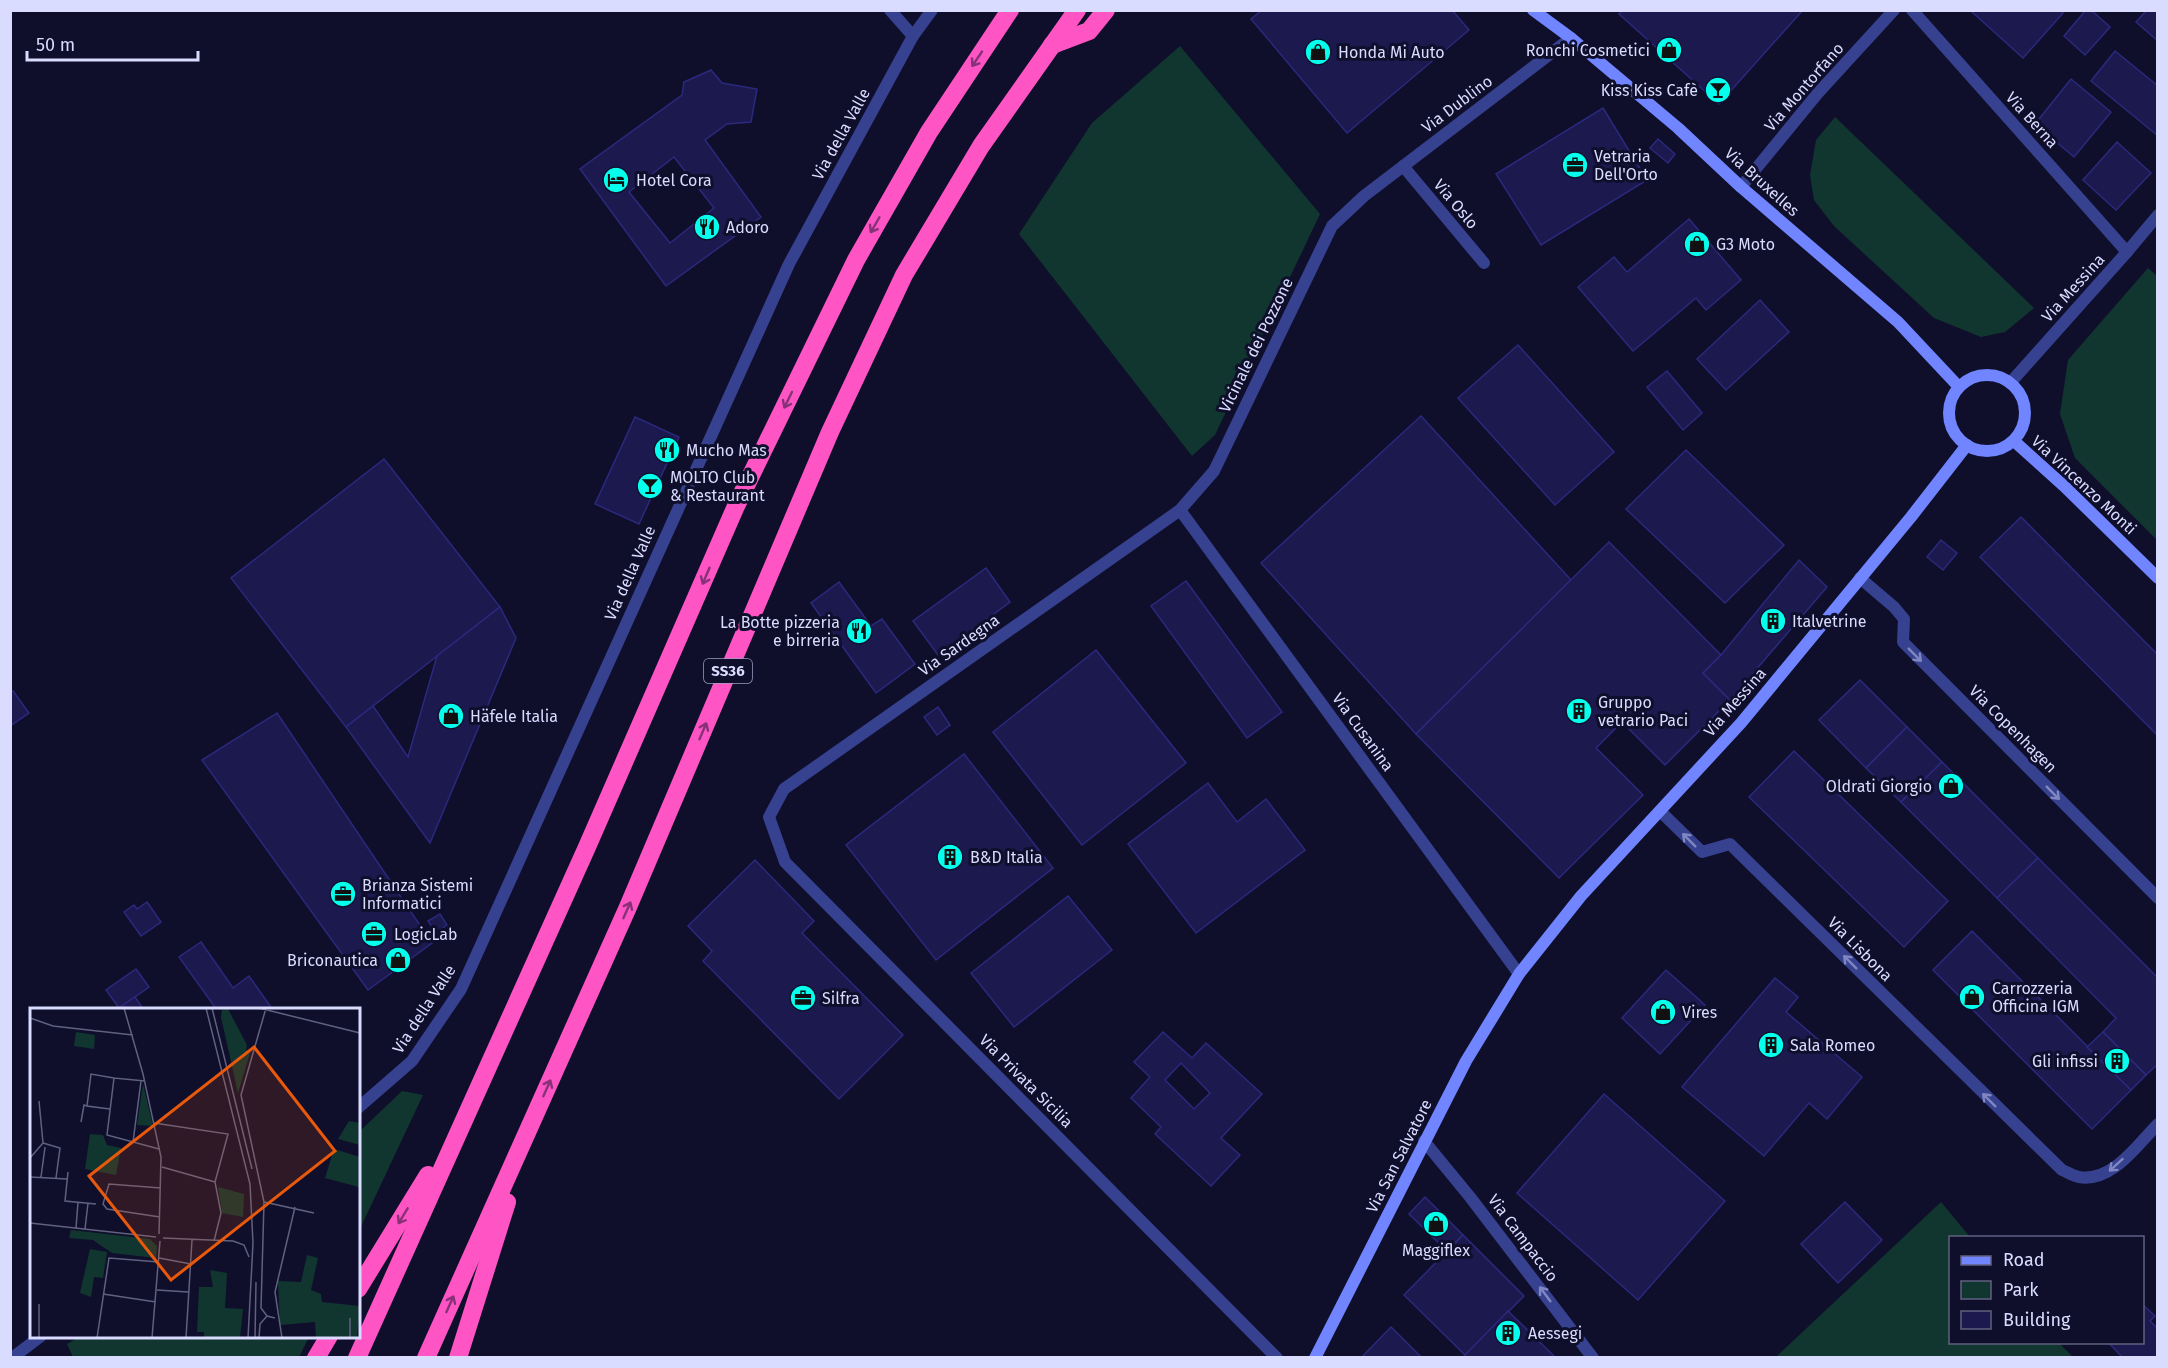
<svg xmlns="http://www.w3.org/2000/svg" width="2168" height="1368" font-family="'Fira Sans',sans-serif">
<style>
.green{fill:#11362f}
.building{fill:#1b194e;stroke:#2b297d;stroke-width:1.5;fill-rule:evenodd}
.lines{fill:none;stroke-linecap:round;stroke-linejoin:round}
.street{stroke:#36418f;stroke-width:12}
.secondary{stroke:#7085ff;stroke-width:12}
.highway{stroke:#ff54c3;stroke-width:18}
.oneway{stroke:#873278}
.oneway2{stroke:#7f86c1}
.labels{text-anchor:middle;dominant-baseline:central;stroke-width:6;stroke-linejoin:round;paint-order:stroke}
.shield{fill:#0f0f2c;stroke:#9c9ec0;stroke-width:1.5}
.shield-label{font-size:15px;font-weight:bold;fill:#d9dbff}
.poi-label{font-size:16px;fill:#d9dbff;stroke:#0f0f2c;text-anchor:start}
.street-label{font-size:16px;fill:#d9dbff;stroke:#0f0f2c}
.inset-road{fill:none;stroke:#606180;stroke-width:1.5}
.view{fill:#e8590c;fill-opacity:0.15;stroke:#e8590c;stroke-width:3}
.inset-edge{fill:none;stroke:#d9dbff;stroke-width:3}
</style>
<rect width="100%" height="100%" fill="#0f0f2c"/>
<g class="green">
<polygon points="1180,46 1320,214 1215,435 1192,456 1019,234 1092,123"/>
<polygon points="1835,117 2034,308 2005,332 1981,337 1934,318 1834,226 1814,200 1810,175 1816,140"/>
<polygon points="2148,268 2158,277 2157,540 2075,458 2060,414 2068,360"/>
<polygon points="402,1091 423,1095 359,1231 359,1132"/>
<polygon points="1941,1202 1970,1237 1950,1238 1950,1342 2059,1343 2073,1357 1776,1357"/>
<polygon points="79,1337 309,1336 309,1337 299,1357 73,1357 67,1344"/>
</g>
<g class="building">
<polygon points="1262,10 1452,10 1469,30 1347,133 1251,19"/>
<polygon points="1623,10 1803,10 1719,104 1619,14"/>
<polygon points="2060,10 2063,13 2023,58 1971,11"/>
<polygon points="2086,10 2091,10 2110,27 2085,55 2064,36"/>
<polygon points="2147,10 2158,10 2158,41 2136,22"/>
<polygon points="2115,51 2158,86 2158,136 2091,81"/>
<path d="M711,70L722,83L757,89L751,122L727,124L705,140L761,217L666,286L580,169L682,95L684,82ZM674,157L714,208L670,243L629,192Z"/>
<polygon points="2071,79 2111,112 2074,157 2035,124"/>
<polygon points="1603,108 1647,180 1541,245 1496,174"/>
<polygon points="1658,139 1675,154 1668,163 1650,148"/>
<polygon points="2117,142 2151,173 2116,210 2083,180"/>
<polygon points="1689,219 1741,280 1706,310 1696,298 1633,351 1578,287 1614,257 1627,272"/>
<polygon points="1760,300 1789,332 1726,390 1697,359"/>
<polygon points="1518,345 1614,452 1555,505 1458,398"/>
<polygon points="1667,371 1702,413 1683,430 1647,387"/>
<polygon points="1421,416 1571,580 1416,734 1261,563"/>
<polygon points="635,417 679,437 639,524 595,504"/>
<polygon points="1686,450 1784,545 1725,603 1626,509"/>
<polygon points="384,459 500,607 346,727 231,578"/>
<polygon points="2021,517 2158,655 2158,736 1980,557"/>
<polygon points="1941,540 1957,553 1943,570 1927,557"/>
<polygon points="1609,542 1721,655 1703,673 1730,700 1665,765 1622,722 1596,748 1643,795 1559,878 1416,734"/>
<polygon points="1799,560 1827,587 1730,700 1703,673 1721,655"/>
<polygon points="986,568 1010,602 938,655 913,621"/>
<polygon points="1186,581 1282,712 1247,738 1151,606"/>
<polygon points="839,582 871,626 882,619 915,664 876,693 811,603"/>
<polygon points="500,607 516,638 430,843 346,727 373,706 408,757 437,656"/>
<polygon points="1096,650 1186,763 1082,845 993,732"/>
<polygon points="1860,680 1907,727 1866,768 1819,720"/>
<polygon points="13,691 29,713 10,726 10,692"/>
<polygon points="938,707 950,725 937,735 924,717"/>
<polygon points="277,713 432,943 368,990 202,760"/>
<polygon points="1907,727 1942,762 1901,802 1866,768"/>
<polygon points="1794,751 1948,901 1904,947 1749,797"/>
<polygon points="964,754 1053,868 936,960 846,845"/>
<polygon points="1942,762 2038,858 1997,898 1901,802"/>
<polygon points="1208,783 1237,822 1266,799 1305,850 1196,933 1128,844"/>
<polygon points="2038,858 2158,978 2158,1064 2146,1075 2103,1032 2116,1018 1997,898"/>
<polygon points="755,860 814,921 802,933 903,1035 839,1099 703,961 712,951 688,926"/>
<polygon points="1068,896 1112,950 1014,1027 971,973"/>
<polygon points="147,902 161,922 141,936 124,912 134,905 137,909"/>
<polygon points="440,914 447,925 436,933 428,921"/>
<polygon points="1972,931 2131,1090 2092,1129 1933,970"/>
<polygon points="201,942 233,988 249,976 273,1010 217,1010 179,957"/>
<polygon points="136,969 149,987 119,1008 106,990"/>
<polygon points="1666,970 1705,1005 1660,1054 1622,1018"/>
<polygon points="1775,978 1798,997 1786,1012 1862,1077 1827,1119 1809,1103 1764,1156 1682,1087"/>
<polygon points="135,997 144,1010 120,1010 119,1008"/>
<path d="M1163,1032L1192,1058L1206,1043L1262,1094L1221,1138L1240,1155L1211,1186L1155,1134L1161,1127L1131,1098L1150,1077L1134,1062ZM1181,1063L1210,1093L1194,1109L1165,1080Z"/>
<polygon points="2103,1032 2146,1075 2131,1090 2087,1047"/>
<polygon points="1604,1094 1725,1201 1638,1300 1517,1193"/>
<polygon points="1425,1197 1463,1235 1447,1251 1409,1214"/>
<polygon points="1845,1202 1882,1240 1838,1283 1801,1244"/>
<polygon points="1463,1235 1524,1296 1465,1355 1404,1295"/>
<polygon points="2142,1304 2155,1316 2150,1321 2158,1329 2158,1358 2123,1358 2108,1342 2142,1342"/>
<polygon points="1508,1311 1555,1357 1462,1358 1465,1355"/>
<polygon points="1391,1327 1422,1358 1361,1358"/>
</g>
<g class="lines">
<g class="street">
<polyline points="890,10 913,36 932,10"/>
<polyline points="1912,10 2127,252"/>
<polyline points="1403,166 1484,263"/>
<polyline points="1741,187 1818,93 1894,10"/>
<polyline points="2011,382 2127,252 2158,215"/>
<polyline points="1180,510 1519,974"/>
<polyline points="1860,578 1894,607 1904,619 1903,642 2158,898"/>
<path d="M1660,811L1702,852L1730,844L2062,1170C2067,1172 2073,1176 2079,1177C2112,1183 2137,1145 2158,1124"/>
<polyline points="358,1108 412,1061 461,989 789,264 913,36"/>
<polyline points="1424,1141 1470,1197 1593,1358"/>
<polyline points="12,1358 41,1336"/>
<polyline points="1277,1358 785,862 769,817 784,789 1180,510 1214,471 1332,226 1364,196 1571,38"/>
</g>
<g class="secondary">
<polyline points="1533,10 1571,38 1678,128 1741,187 1898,322 1959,387"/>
<circle cx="1987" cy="413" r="38"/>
<polyline points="2014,441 2064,486 2158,578"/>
<polyline points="1315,1358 1466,1061 1519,974 1581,896 1741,723 1911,517 1967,445"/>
</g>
<g class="highway">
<polyline points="1052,45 1089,31 1106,10"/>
<polyline points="358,1289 428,1175"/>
<polyline points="316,1358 329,1336"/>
<polyline points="357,1358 587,847 736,506 856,260 929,132 1010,10"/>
<polyline points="426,1358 628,907 830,432 904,275 981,146 1077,10"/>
<polyline points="458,1358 507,1202"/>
</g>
</g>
<defs><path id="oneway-shaft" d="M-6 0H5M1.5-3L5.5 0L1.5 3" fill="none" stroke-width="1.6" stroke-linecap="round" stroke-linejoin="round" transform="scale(1.5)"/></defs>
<g class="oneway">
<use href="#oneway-shaft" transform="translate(977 59) rotate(124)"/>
<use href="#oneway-shaft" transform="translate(875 225) rotate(120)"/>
<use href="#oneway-shaft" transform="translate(788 400) rotate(116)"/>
<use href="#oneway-shaft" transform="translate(706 576) rotate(113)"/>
<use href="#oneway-shaft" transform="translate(703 731) rotate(-67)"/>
<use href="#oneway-shaft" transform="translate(627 910) rotate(-66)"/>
<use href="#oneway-shaft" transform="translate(547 1088) rotate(-66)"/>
<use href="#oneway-shaft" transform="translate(403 1216) rotate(121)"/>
<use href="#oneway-shaft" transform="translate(450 1304) rotate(-66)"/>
</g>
<g class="oneway2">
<use href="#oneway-shaft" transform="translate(1915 655) rotate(45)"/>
<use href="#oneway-shaft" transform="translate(2053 793) rotate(45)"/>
<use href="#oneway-shaft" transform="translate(1689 840) rotate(-135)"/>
<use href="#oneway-shaft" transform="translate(1850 962) rotate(-135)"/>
<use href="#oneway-shaft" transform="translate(1989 1100) rotate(-135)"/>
<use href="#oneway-shaft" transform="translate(2116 1165) rotate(138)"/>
<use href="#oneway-shaft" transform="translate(1545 1294) rotate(-127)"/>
</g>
<defs>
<g id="shop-disc" transform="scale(1.35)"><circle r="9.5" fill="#05ffed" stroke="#0f0f2c"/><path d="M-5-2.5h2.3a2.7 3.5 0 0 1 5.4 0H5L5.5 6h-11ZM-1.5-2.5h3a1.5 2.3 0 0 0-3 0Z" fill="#111"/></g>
<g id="bar-disc" transform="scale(1.35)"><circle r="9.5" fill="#05ffed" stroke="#0f0f2c"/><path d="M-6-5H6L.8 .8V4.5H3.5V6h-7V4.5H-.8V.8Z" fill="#111"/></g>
<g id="office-disc" transform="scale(1.35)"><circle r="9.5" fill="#05ffed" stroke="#0f0f2c"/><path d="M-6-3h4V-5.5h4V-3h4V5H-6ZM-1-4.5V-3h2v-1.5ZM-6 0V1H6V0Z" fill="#111"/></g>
<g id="hotel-disc" transform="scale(1.35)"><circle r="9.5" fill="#05ffed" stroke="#0f0f2c"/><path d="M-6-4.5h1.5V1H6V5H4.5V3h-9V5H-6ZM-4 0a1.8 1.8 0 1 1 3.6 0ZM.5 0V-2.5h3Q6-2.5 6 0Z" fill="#111"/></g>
<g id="restaurant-disc" transform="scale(1.35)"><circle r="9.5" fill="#05ffed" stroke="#0f0f2c"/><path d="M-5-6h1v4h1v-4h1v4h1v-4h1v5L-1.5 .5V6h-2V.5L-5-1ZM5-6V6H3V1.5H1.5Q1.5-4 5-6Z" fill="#111"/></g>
<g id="building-disc" transform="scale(1.35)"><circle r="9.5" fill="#05ffed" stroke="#0f0f2c"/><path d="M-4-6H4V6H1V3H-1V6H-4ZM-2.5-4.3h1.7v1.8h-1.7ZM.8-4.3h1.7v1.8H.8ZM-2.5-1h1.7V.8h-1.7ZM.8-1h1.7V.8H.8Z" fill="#111"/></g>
</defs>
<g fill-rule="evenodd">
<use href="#shop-disc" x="1669" y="50"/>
<use href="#shop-disc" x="1318" y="52"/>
<use href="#bar-disc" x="1718" y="90"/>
<use href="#office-disc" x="1575" y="165"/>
<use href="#hotel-disc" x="616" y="180"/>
<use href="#restaurant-disc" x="707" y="227"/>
<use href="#shop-disc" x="1697" y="244"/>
<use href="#restaurant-disc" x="667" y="450"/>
<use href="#bar-disc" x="650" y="486"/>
<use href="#building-disc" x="1773" y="621"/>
<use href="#restaurant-disc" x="859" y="631"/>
<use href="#building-disc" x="1579" y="711"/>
<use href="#shop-disc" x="451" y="716"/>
<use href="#shop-disc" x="1951" y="786"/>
<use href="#building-disc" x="950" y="857"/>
<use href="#office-disc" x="343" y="894"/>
<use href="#office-disc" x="374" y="934"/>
<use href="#shop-disc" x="398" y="960"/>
<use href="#shop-disc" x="1972" y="997"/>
<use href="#office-disc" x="803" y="998"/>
<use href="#shop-disc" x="1663" y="1012"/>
<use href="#building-disc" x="1771" y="1045"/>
<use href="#building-disc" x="2117" y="1061"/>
<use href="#shop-disc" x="1436" y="1224"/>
<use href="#building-disc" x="1508" y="1333"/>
</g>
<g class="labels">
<rect class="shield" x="704" y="659" width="48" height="24" rx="4.5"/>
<g class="shield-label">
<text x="728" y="671">SS36</text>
</g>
<g class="poi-label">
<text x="1650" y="50" text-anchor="end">Ronchi Cosmetici</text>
<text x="1338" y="52">Honda Mi Auto</text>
<text x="1698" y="90" text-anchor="end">Kiss Kiss Cafè</text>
<text x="1594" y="156">Vetraria<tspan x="1594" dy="18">Dell'Orto</tspan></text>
<text x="636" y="180">Hotel Cora</text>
<text x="726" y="227">Adoro</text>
<text x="1716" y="244">G3 Moto</text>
<text x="686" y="450">Mucho Mas</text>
<text x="670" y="477">MOLTO Club<tspan x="670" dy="18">&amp; Restaurant</tspan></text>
<text x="1792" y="621">Italvetrine</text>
<text x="840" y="622" text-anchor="end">La Botte pizzeria<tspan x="840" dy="18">e birreria</tspan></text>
<text x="1598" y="702">Gruppo<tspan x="1598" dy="18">vetrario Paci</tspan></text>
<text x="470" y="716">Häfele Italia</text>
<text x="1932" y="786" text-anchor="end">Oldrati Giorgio</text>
<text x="970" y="857">B&amp;D Italia</text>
<text x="362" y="885">Brianza Sistemi<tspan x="362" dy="18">Informatici</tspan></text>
<text x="394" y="934">LogicLab</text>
<text x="378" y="960" text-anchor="end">Briconautica</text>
<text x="1992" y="988">Carrozzeria<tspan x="1992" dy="18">Officina IGM</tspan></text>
<text x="822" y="998">Silfra</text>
<text x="1682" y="1012">Vires</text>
<text x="1790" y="1045">Sala Romeo</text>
<text x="2098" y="1061" text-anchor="end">Gli infissi</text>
<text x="1436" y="1250" text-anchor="middle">Maggiflex</text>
<text x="1528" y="1333">Aessegi</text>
</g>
<g class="street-label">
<text transform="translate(1804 87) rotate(-49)">Via Montorfano</text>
<text transform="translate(1457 104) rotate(-37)">Via Dublino</text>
<text transform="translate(2032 120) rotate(48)">Via Berna</text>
<text transform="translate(841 134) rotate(-61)">Via della Valle</text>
<text transform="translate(1762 182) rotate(42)">Via Bruxelles</text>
<text transform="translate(1456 204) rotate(50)">Via Oslo</text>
<text transform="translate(2073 288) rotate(-48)">Via Messina</text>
<text transform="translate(1256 345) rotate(-64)">Vicinale dei Pozzone</text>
<text transform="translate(2084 485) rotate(43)">Via Vincenzo Monti</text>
<text transform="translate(630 573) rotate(-66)">Via della Valle</text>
<text transform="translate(959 645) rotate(-35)">Via Sardegna</text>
<text transform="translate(1735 702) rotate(-49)">Via Messina</text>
<text transform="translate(2013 729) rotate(45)">Via Copenhagen</text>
<text transform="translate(1363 732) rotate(54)">Via Cusanina</text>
<text transform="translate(1860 949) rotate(45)">Via Lisbona</text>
<text transform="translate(424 1009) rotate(-57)">Via della Valle</text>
<text transform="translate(1026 1081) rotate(45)">Via Privata Sicilia</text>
<text transform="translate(1399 1156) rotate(-63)">Via San Salvatore</text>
<text transform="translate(1523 1238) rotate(53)">Via Campaccio</text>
</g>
</g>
<g transform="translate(30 1008)">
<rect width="330" height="330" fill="#0f0f2c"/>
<path d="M198,1L217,37L216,42L220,45L208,85L191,9L192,2ZM46,24L65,27L64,41L44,38ZM113,76L123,118L107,117ZM319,113L330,115V137L308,131ZM60,126L73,127L77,137L91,140L86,167L55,161ZM304,141L330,149L329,179L295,170ZM188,179L214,186L213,209L192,205ZM41,222L120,231L127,238L126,250L82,245L63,232L39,230ZM60,241L77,244L73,270L64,269L61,289L50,285ZM277,247L288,250L281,282L291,286L292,294L330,298L327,330H286L285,314L250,317L248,273L271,274ZM180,262L197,265L195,300L213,301L210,330H174V324H167L169,279H183Z" fill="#11362f"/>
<path class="inset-road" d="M94,0L113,66L131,149L129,226M176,0L220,176L223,235L218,330M182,0L222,161M229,0L330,25M0,10L23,18L103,27M115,73L84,70L77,127L129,141M9,93L13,135M80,101L57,98L61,66L84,70M51,114L54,97L57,98M124,115L198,126L185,174L191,205L184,233M103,134L111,73M13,135L30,140L26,170M0,150L13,135M132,159L185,174M38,164L35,193L66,196M0,169L37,171M11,169L15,139M234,194L211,87L236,0M130,209L77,201L73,196L79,176L131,180M0,215L126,229M46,220L48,194M55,221L58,195M133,230L203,233M203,233L214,237L219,249M129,250L161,256M127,282L158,284M73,286L126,294M245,310L237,308L231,300L234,194L284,205M9,330V296M67,330L79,250L129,254M122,330L130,233M156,330L162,232M225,330L226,274M229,330L230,316L237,308M252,330L245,284L265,199M320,330V310"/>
<path class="view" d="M224,39L305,143L141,272L59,168Z"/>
<rect width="330" height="330" class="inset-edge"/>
</g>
<rect width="2168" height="1368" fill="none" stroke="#d9dbff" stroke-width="24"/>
<rect x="1949" y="1236" width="195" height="108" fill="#0f0f2c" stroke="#606180" stroke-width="1.5"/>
<rect x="1961" y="1256" width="30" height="9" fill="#7085ff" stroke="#606180" stroke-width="1.5"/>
<text x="2003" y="1266" font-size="18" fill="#d9dbff">Road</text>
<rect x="1961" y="1281" width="30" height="18" fill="#11362f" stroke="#606180" stroke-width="1.5"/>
<text x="2003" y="1296" font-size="18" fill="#d9dbff">Park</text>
<rect x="1961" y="1311" width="30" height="18" fill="#1b194e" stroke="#606180" stroke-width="1.5"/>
<text x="2003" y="1326" font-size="18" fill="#d9dbff">Building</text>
<path d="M27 51v9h171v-9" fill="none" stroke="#d9dbff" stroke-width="3"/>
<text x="36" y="51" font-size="18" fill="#d9dbff" stroke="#0f0f2c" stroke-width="4.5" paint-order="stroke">50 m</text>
</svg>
